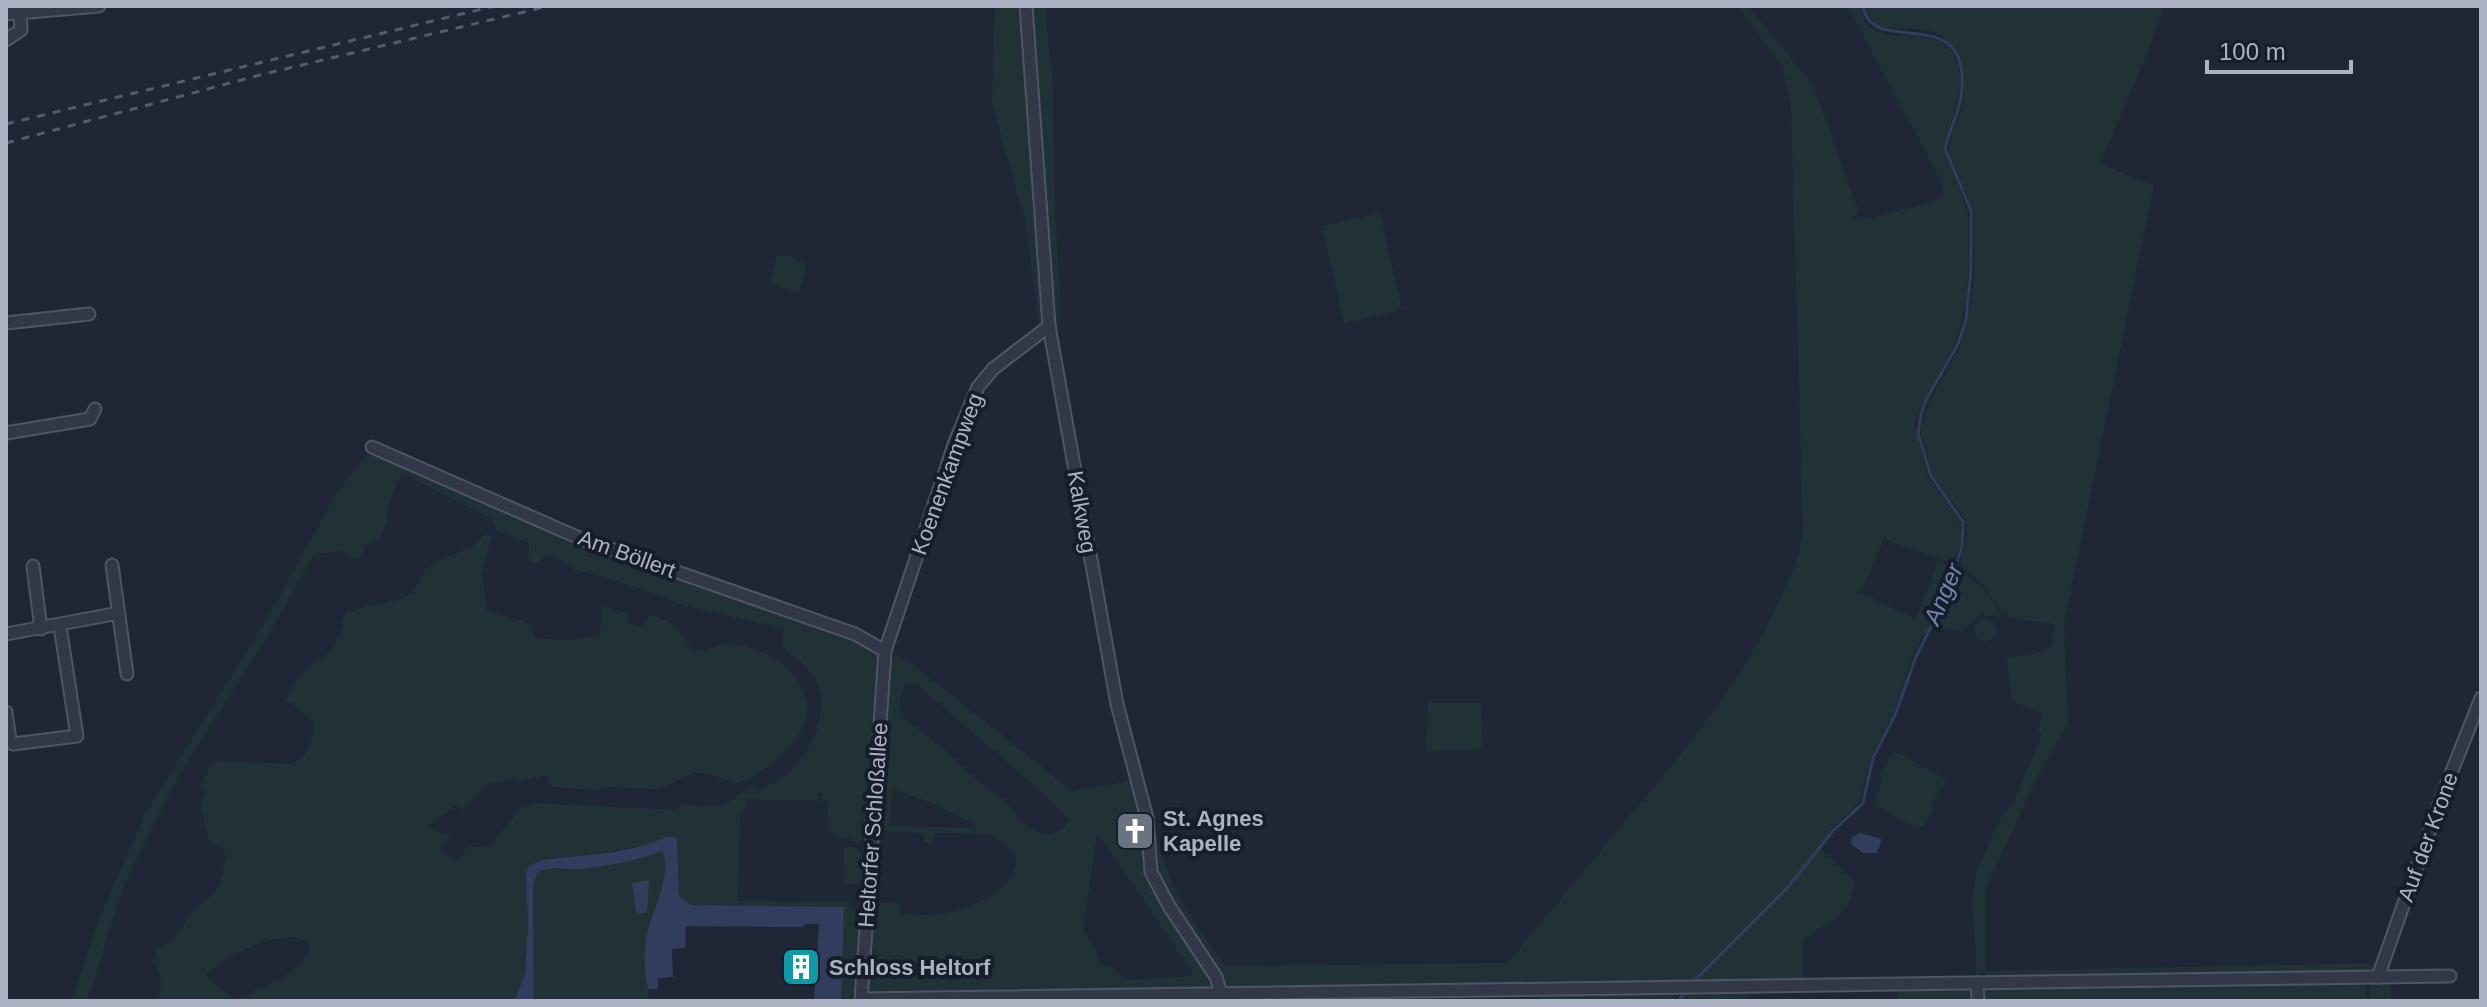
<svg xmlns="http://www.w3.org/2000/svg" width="2487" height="1007" font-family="Helvetica,sans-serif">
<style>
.green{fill:#213237;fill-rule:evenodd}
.water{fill:#303d5c}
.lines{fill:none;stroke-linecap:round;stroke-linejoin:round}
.stream{stroke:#303d5c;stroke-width:3}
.street-casing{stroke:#505565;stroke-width:15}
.street{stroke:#323847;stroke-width:11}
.rail{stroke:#545b6e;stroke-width:3;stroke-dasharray:8 8;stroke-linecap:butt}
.labels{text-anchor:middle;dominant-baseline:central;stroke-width:8;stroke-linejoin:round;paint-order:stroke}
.street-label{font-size:22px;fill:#acb2c4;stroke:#181d2b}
.poi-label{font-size:22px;font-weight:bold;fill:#acb2c4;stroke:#181d2b;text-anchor:start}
.water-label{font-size:24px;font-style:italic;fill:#7385ae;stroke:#181d2b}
</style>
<rect width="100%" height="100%" fill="#1f2636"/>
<g class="green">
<polygon points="995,6 1024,6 1044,324 1040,331 1025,219 992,104"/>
<polygon points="1029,6 1045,6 1053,84 1054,196 1061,308 1060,323 1057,328 1053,327"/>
<path d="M1738,6H1748L1813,85L1859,212L1852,219L1853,223L1859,216L1867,219L1932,202L1943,197V184L1847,6H1860C1868,65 1951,4 1960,75C1963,101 1948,123 1944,148L1968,212L1969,271L1966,301L1955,344L1919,411L1915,425L1928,477L1959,520L1961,544L1953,563L1889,541L1885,536L1861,593L1916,619L1938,561C1970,574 1986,586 2002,617L1980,615L1962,631L1934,628L1922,636L1913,656L1893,714L1871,756L1860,802L1829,832L1821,849L1854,881C1855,912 1826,925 1803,939V984L1234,991L1226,987L1156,876L1147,811C1157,830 1159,851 1167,870C1180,905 1204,936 1225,966L1507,963C1547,915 1588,866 1628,818C1687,748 1747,676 1783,592C1792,572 1802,551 1803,528L1791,108L1783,67Z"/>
<path d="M1865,6H2164L2150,47L2100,164L2154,185L2064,624L2068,723L2034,784L1985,890V971L2380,963L2367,973L1988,980L1984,971L1977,976L1972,901L1976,874L1997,825L2014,800L2042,735L2037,731L2043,714L2012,701L2007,658L2033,654L2051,647L2055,624L2008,618V614L2003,613L1980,581L1960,565L1967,535L1964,517L1933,476L1921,432V424L1930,400L1960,347L1971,304L1974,271L1973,211L1949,151C1949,136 1957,124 1961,110C1970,75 1961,33 1919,29C1904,28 1891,29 1876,26Z"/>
<polygon points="1380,213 1402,310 1344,323 1322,226"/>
<polygon points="776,255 791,256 806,266 799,292 770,285"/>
<path d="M377,451L553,529L855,636L880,654L869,836L857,842L851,841V838H837L827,830L828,802L823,801L822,793L818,794V801L746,799V806L740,813L738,901L849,902L850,910L864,911L857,991L850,998L841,1001L844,907L691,905L683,900L679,892L677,840L607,852L542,860L529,866L526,874L528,923L525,975L514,1001H158C162,988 162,972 153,961L158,947L171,942L195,908L214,894L220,884L226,855L219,846L212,844C203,832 206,818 200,804L206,793L200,786L213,761L290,764C309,758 313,740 314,722L286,700L296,681L308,667L330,652L344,627L341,622L347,610L351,612C369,603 390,605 407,596C418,590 419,574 430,566C447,553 472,553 484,534L492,536L482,574L487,610L532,624L534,638L563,640L600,636L602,606L628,613L627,623L642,627L650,615L672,623L693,650C704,652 712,646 723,645C734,643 743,646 754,649C769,653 784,663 794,676C830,723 782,760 744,782L742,780L736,784L710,774L695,772L659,789L603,787L602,790L550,787L548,775L517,782L513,777L507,781L487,783L463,810L454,805C446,816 434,817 427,828L450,835L440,850L447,856L459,860L467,847L490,846L520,809L532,803L678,810L679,805L722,806L753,785L757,791C766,786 777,781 785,775C811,755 832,710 815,679C807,666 795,657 783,648V628L685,606L619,581L576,570L550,554L537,563L528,561L529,543L496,530L492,519L402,473L388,504L387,522L378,541L367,544L360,558L351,559L345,551L314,554L269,634L179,775L153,826L124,886L87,1001H71L100,916L145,814L262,627L337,493L365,457ZM293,937L309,942C316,969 256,989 235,1000L205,975C230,954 260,939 293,937Z"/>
<circle cx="1985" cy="630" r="11"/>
<path d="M888,652L905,658L1072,791L1125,782L1134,777L1145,818L1147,855L1139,859L1148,870L1214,979L1215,989L874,996L871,990L865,988L871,903L899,902L900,913C910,914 922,916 932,915C959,914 1028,888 1014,852L989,834L935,833L933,843H924V833L876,831ZM915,683L1029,781L1070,820C1052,843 1037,835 1017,819L1018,817L1005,801L975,779L943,748L902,718C898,708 899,693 905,684ZM892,789L932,803L975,825L973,828L890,826ZM1097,835L1101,837L1194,976L1130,980L1124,979L1110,965L1100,966L1096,950L1083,929Z"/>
<polygon points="1428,703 1481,703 1483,749 1426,751"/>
<polygon points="1894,751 1946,779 1931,805 1934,809 1923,827 1913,828 1877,805 1876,796 1883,779 1880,776"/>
<polygon points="851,847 856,848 866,859 866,885 843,883 844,848"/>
<path d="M664,851C671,881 650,909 646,938C644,959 648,980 649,1001H534L533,886L537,873C551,865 566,870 581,868C609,866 636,854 664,851Z"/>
<polygon points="2361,980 2366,983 2367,1001 1980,1001 1985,988"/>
<polygon points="2371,981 2391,983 2391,1001 2370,1001"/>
<polygon points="1968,986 1973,989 1976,1001 1898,1001 1897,987"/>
<polygon points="1747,989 1747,1001 1680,1001 1688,990"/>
<polygon points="1681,991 1673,1001 1540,1001 1540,992"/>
<polygon points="1343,994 1343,1001 935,1001"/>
</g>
<g class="water">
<polygon points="1860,833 1882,839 1877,853 1863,853 1851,844 1852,837"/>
<path d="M666,837H674L677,840L679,893L681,898L691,905L844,907L841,1001H814L819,924H804L803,927L686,926L685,948L672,949L673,977L658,978V989H648C644,973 644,954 646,937C650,914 674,871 662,851C638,861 608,866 581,869C566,870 550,865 537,873L533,886L534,1001H514L525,975L528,923L526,874L529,866L542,860C583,854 628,855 666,837Z"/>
<polygon points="649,880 647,912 639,914 636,912 632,883"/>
</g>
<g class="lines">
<g class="stream">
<path d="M1690,985L1789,886L1832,832L1863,803L1873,758L1895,715L1916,657L1943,602L1962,547L1963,522L1931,476L1918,433L1921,414L1926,400L1958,344L1966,319L1971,271V211L1945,148C1950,127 1961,110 1962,88C1968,0 1871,59 1863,6"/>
<polyline points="1678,1001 1686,991"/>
</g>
<g class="street-casing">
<g id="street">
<polyline points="1026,6 1049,326 1117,704 1147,818 1151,872 1169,906 1216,977 1221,994"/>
<polyline points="6,14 99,6"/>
<polyline points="6,40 21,30 20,15"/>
<polyline points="6,323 89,314"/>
<polyline points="6,433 90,419 95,409"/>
<polyline points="372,447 577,537 855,634 885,651"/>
<polyline points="112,565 127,674"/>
<polyline points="33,566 41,629"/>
<polyline points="6,634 119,613"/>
<polyline points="6,712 10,740 13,744 77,736 60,626"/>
<polyline points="2378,977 2440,801 2481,698"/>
<polyline points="1977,983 1978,1001"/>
<polyline points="861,999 2450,976"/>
<polyline points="861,1001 885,651 955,442 978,387 993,369 1049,326"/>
</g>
</g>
<use href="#street" class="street"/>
<g class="rail">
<polyline points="6,124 495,6"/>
<polyline points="6,143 260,75 549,6"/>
</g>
</g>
<defs>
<g id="church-square" transform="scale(2)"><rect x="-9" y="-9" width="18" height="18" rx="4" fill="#6b7280" stroke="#181d2b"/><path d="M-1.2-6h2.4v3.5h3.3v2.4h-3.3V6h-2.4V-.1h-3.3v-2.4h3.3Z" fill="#fff"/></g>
<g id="building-square" transform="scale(2)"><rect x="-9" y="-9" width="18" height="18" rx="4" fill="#0f9aa8" stroke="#181d2b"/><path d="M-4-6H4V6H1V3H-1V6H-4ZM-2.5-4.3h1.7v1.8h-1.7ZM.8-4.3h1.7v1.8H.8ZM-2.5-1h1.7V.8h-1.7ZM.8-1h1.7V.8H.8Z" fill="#fff"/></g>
</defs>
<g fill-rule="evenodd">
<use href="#church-square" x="1135" y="831"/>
<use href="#building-square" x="801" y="967"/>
</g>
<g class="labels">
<g class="street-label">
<text transform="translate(947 474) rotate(-70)">Koenenkampweg</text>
<text transform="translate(1082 512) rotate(80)">Kalkweg</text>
<text transform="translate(627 554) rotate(20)">Am Böllert</text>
<text transform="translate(873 825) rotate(-86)">Heltorfer Schloßallee</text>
<text transform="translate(2428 837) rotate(-70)">Auf der Krone</text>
</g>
<g class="poi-label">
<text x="1163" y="818">St. Agnes<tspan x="1163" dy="25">Kapelle</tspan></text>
<text x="829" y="967">Schloss Heltorf</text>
</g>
<g class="water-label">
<text transform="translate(1943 594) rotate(-67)">Anger</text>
</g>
</g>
<rect width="2487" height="1007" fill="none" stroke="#acb2c4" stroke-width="16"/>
<path d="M2207 60v12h144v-12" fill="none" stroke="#acb2c4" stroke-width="4"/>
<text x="2219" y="60" font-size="24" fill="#acb2c4" stroke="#181d2b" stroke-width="6" paint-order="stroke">100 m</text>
</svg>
